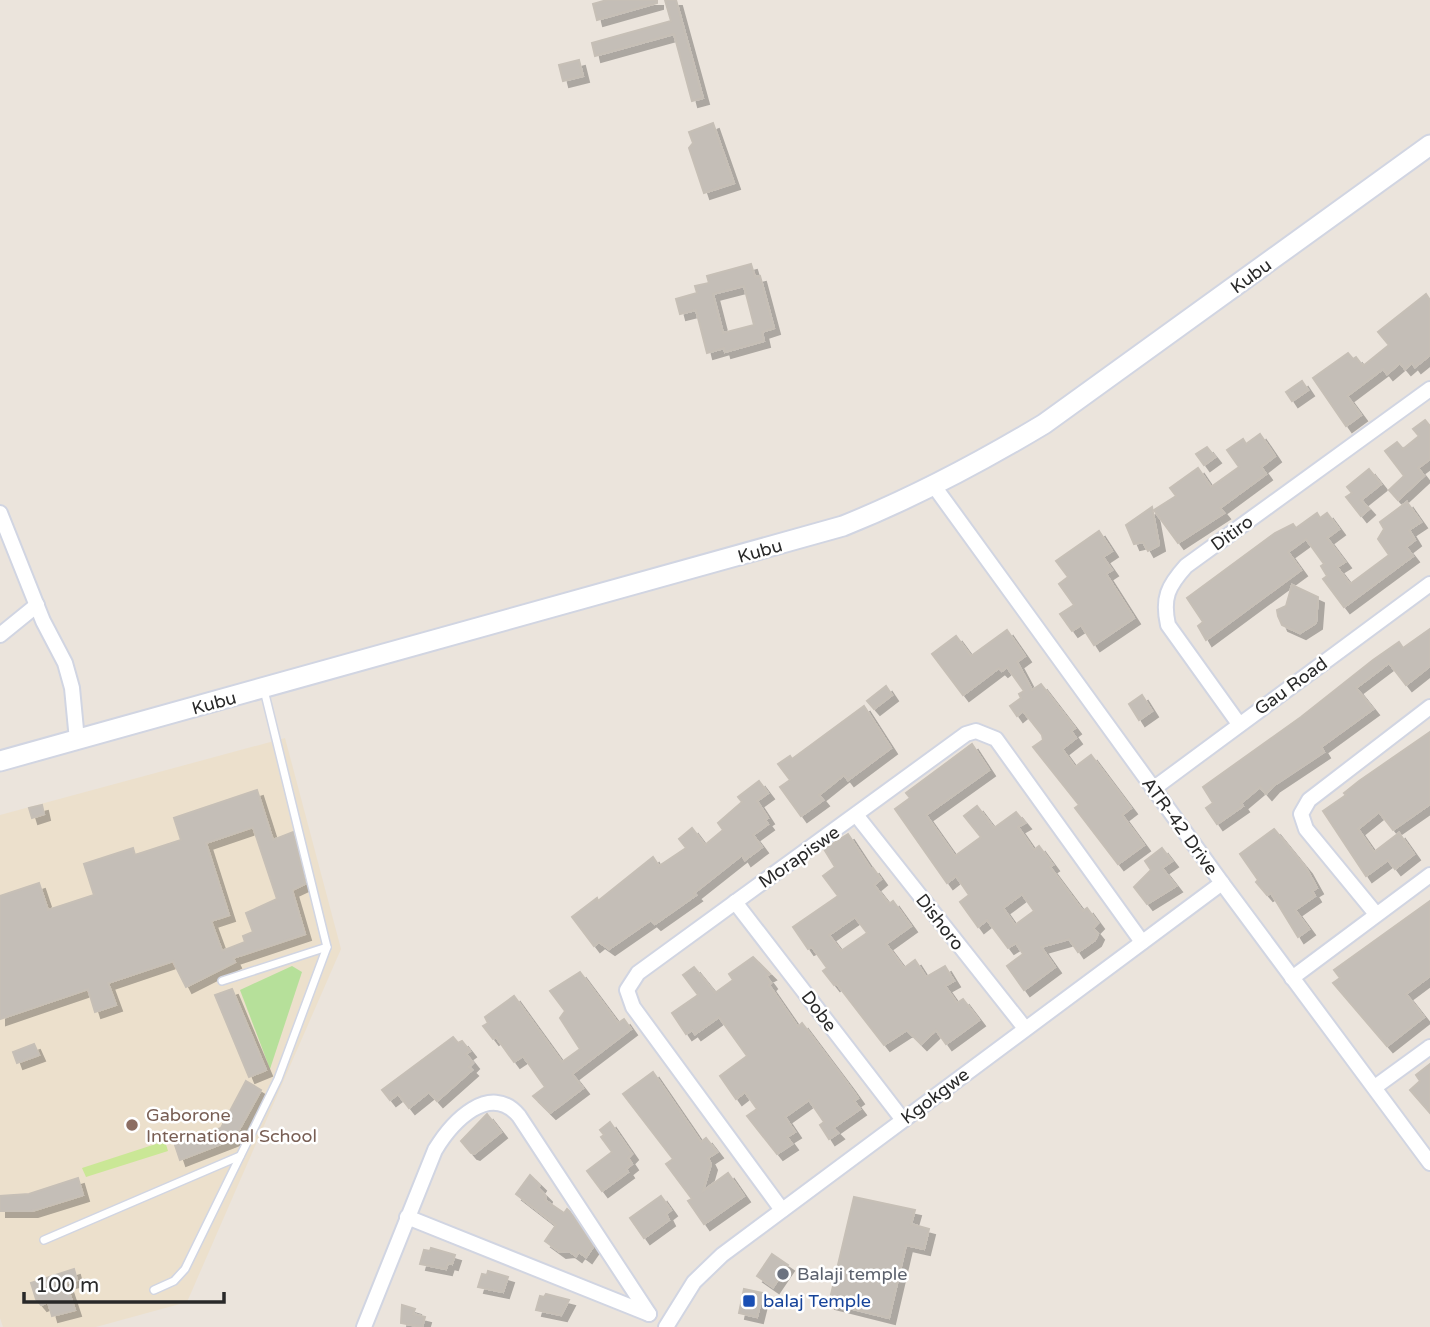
<svg xmlns="http://www.w3.org/2000/svg" width="1430" height="1327" font-family="'Varela Round',sans-serif">
<style>
.education{fill:#ece0cc}
.green{fill:#b6e09a}
.pitch{fill:#cae796}
.building{fill:#c4beb7;stroke:#c6bfb6;stroke-width:2;fill-rule:evenodd;filter:url(#shadow)}
.lines{fill:none;stroke-linecap:round;stroke-linejoin:round}
.lane-casing{stroke:#d1d5e2;stroke-width:10}
.street-casing{stroke:#d1d5e2;stroke-width:18}
.secondary-casing{stroke:#d1d5e2;stroke-width:23}
.lane{stroke:#fff;stroke-width:7}
.street{stroke:#fff;stroke-width:14}
.secondary{stroke:#fff;stroke-width:19}
.education-dot{fill:#8d6e63;stroke:#fff;stroke-width:2.5}
.worship-dot{fill:#6b7280;stroke:#fff;stroke-width:2.5}
.transit-dot{fill:#1a4fb4;stroke:#fff;stroke-width:2.5}
.labels{text-anchor:middle;dominant-baseline:central;stroke-width:5;stroke-linejoin:round;paint-order:stroke}
.street-label{font-size:18px;fill:#292929;stroke:#fff}
.education-label{font-size:18px;fill:#785e54;stroke:#fff;text-anchor:start}
.worship-label{font-size:18px;fill:#5b616d;stroke:#fff;text-anchor:start}
.transit-label{font-size:18px;fill:#164399;stroke:#fff;text-anchor:start}
</style>
<defs>
<filter id="shadow"><feDropShadow dx="6" dy="6" stdDeviation="0" flood-color="#0004"/></filter>
</defs>
<rect width="100%" height="100%" fill="#ebe4dc"/>
<polygon class="education" points="285,738 341,949 187,1302 96,1327 3,1327 0,1318 0,815"/>
<polygon class="green" points="292,966 302,972 270,1069 240,990"/>
<polygon class="pitch" points="165,1141 168,1151 86,1177 82,1168"/>
<g class="building">
<polygon points="607,0 657,0 657,3 597,20 593,4"/>
<polygon points="665,0 676,0 703,98 692,101 674,34 595,56 592,43 671,21"/>
<polygon points="579,60 583,76 563,81 559,65"/>
<polygon points="713,123 734,183 704,193 689,148 693,143 689,132"/>
<path d="M751,264L755,277L760,276L774,328L762,332L764,341L725,352L724,348L707,353L696,310L680,314L676,299L697,293L695,286L709,283L707,276ZM744,286L754,325L723,333L713,294Z"/>
<polygon points="1426,294 1430,300 1430,355 1415,367 1412,363 1405,369 1400,363 1387,374 1383,369 1347,396 1361,415 1346,426 1313,378 1348,353 1353,359 1356,357 1363,366 1389,345 1378,332"/>
<polygon points="1302,381 1308,390 1292,401 1286,392"/>
<polygon points="1425,420 1430,426 1430,459 1418,468 1424,476 1398,500 1389,490 1404,476 1385,451 1397,442 1403,449 1419,436 1413,429"/>
<polygon points="1260,434 1275,456 1261,467 1266,474 1220,508 1224,513 1178,543 1154,510 1176,496 1170,488 1198,468 1211,487 1239,467 1227,450 1243,439 1246,444"/>
<polygon points="1207,447 1215,457 1204,465 1196,454"/>
<polygon points="1369,469 1381,484 1361,500 1369,509 1361,516 1346,497 1352,493 1347,487"/>
<polygon points="1407,502 1421,522 1409,530 1415,540 1406,547 1413,556 1344,607 1323,579 1327,576 1321,566 1324,564 1306,539 1288,552 1301,570 1206,640 1198,626 1203,622 1187,598 1275,533 1293,524 1296,528 1317,513 1320,518 1327,513 1339,529 1327,538 1345,562 1337,567 1350,584 1389,555 1378,539 1384,529 1380,522"/>
<polygon points="1152,507 1159,545 1148,551 1143,542 1134,544 1126,525"/>
<polygon points="1099,531 1112,551 1103,557 1112,570 1106,574 1134,618 1094,645 1081,625 1072,631 1060,614 1074,605 1059,584 1068,577 1056,561"/>
<polygon points="1292,585 1318,597 1316,623 1300,633 1282,625 1278,616 1277,610 1286,606"/>
<polygon points="1430,629 1430,666 1406,685 1389,663 1356,688 1373,709 1321,747 1324,752 1273,786 1266,794 1260,787 1241,803 1243,806 1217,824 1206,808 1213,803 1203,787 1301,717 1373,660 1399,642 1403,648"/>
<polygon points="1007,630 1025,656 1017,662 1032,690 1041,684 1075,728 1071,731 1076,738 1062,749 1075,767 1091,755 1131,808 1122,815 1144,845 1118,864 1075,808 1079,805 1033,747 1043,740 1042,735 1023,711 1017,716 1010,706 1021,698 1019,694 1024,691 1007,667 1002,671 999,668 963,695 932,654 956,636 971,656"/>
<polygon points="886,686 892,695 874,709 867,701"/>
<polygon points="1142,695 1152,711 1139,720 1129,704"/>
<polygon points="864,706 891,748 848,780 844,775 819,795 823,800 801,816 780,787 790,780 778,764 790,756 792,759"/>
<polygon points="1430,732 1430,804 1393,830 1379,812 1358,829 1374,852 1399,833 1414,854 1395,869 1388,860 1366,876 1323,811 1346,795 1344,793 1359,781"/>
<path d="M972,744L989,770L926,815L955,856L981,837L964,816L977,806L994,828L1016,812L1025,823L1018,827L1034,850L1039,846L1053,865L1050,867L1083,911L1087,908L1098,923L1093,928L1098,934L1095,940L1078,952L1069,939L1041,947L1055,967L1024,990L1007,966L1023,954L1016,943L1008,948L987,920L978,927L960,902L969,895L956,876L947,883L895,809L910,798L906,793ZM1022,894L1034,911L1015,925L1003,908Z"/>
<polygon points="759,781 768,793 757,801 768,818 765,820 768,824 753,835 762,847 745,860 742,855 694,893 696,895 655,924 651,920 609,949 599,942 594,946 572,917 597,898 598,901 653,857 659,866 686,848 679,839 692,828 705,845 723,830 718,823 742,802 738,797"/>
<path d="M257,790L273,840L293,832L305,884L292,890L305,934L233,958L235,962L186,987L173,961L108,983L116,1005L95,1012L88,989L0,1019V896L39,883L48,910L94,895L84,864L133,848L135,855L181,840L174,818ZM253,827L277,899L246,913L253,932L243,936L245,942L222,951L211,921L229,915L206,843Z"/>
<polygon points="42,805 44,814 32,818 29,808"/>
<polygon points="1274,829 1306,868 1317,888 1312,891 1315,896 1295,910 1309,929 1298,937 1271,893 1267,895 1256,882 1258,880 1240,854"/>
<path d="M848,834L871,869L873,868L881,879L874,885L889,904L893,901L911,926L886,944L904,968L915,960L926,977L945,966L954,981L945,986L957,1003L963,999L979,1020L946,1044L936,1030L921,1044L907,1030L884,1045L836,983L834,985L823,971L827,968L812,947L808,949L793,927L838,896L823,876L835,867L824,849ZM855,917L867,933L841,951L829,935Z"/>
<polygon points="1162,848 1172,861 1162,868 1176,886 1147,904 1134,887 1151,870 1145,861"/>
<polygon points="1430,901 1430,976 1406,994 1424,1017 1387,1046 1333,983 1340,978 1334,970"/>
<polygon points="753,957 770,974 766,976 771,983 769,985 798,1027 802,1023 848,1084 858,1098 854,1101 860,1109 833,1128 838,1133 829,1139 820,1125 824,1122 809,1100 785,1117 795,1132 787,1137 792,1144 777,1154 747,1116 757,1109 745,1092 736,1099 720,1076 747,1056 719,1017 695,1034 692,1030 686,1034 672,1013 698,995 683,975 694,967 715,993 733,980 729,974"/>
<polygon points="580,972 618,1023 624,1019 631,1029 572,1074 583,1088 550,1113 533,1096 545,1087 523,1056 514,1062 496,1037 493,1039 483,1026 488,1023 485,1017 514,996 562,1062 580,1049 560,1018 565,1011 550,991"/>
<polygon points="232,989 266,1070 249,1077 215,995"/>
<polygon points="453,1037 458,1043 462,1041 470,1051 466,1054 473,1063 469,1067 472,1070 437,1101 429,1092 409,1108 398,1094 390,1100 382,1090"/>
<polygon points="34,1044 39,1055 17,1063 13,1052"/>
<polygon points="1430,1064 1430,1113 1410,1090 1420,1081 1416,1075"/>
<polygon points="653,1072 701,1142 706,1138 717,1152 708,1158 711,1164 703,1191 728,1173 744,1196 704,1224 688,1201 692,1199 666,1164 673,1159 623,1094"/>
<polygon points="246,1081 261,1090 234,1139 180,1160 175,1145 221,1128"/>
<polygon points="487,1114 501,1132 474,1154 471,1153 461,1141"/>
<polygon points="610,1122 632,1154 628,1158 632,1164 626,1169 628,1172 602,1191 587,1171 612,1152 601,1137 604,1135 600,1130"/>
<polygon points="530,1175 540,1185 538,1188 546,1196 545,1200 564,1213 567,1209 570,1212 593,1247 586,1257 579,1252 576,1256 569,1251 560,1252 545,1241 556,1225 516,1194"/>
<polygon points="78,1178 83,1195 32,1211 0,1211 0,1196 29,1194"/>
<polygon points="661,1196 671,1210 666,1214 669,1220 644,1238 630,1218"/>
<polygon points="854,1197 915,1210 911,1224 929,1229 924,1249 906,1245 889,1318 829,1303"/>
<polygon points="431,1248 455,1255 452,1264 448,1263 446,1269 420,1264 424,1250 430,1251"/>
<polygon points="772,1254 788,1265 773,1287 757,1276"/>
<polygon points="74,1269 77,1280 66,1283 75,1310 52,1316 48,1302 41,1305 36,1299 31,1283"/>
<polygon points="488,1271 508,1277 503,1292 478,1287 482,1274 487,1275"/>
<polygon points="744,1289 763,1293 757,1317 739,1313"/>
<polygon points="546,1294 569,1300 561,1315 536,1310 540,1296 544,1297"/>
<polygon points="402,1305 415,1309 413,1314 425,1317 422,1327 401,1323"/>
</g>
<g class="lines">
<g class="lane-casing">
<g id="lane">
<polyline points="222,981 327,947"/>
<polyline points="44,1240 240,1156"/>
<polyline points="154,1290 174,1281 185,1269 278,1079 327,947 264,690"/>
</g>
</g>
<g class="street-casing">
<g id="street">
<polyline points="934,486 1222,883 1430,1163"/>
<polyline points="0,513 43,621 65,663 72,688 77,740"/>
<polyline points="0,635 37,605"/>
<path d="M1239,724L1168,625C1162,598 1168,586 1186,566L1430,389"/>
<polyline points="1153,789 1430,584"/>
<polyline points="857,816 1024,1027"/>
<polyline points="735,902 903,1120"/>
<polyline points="1376,914 1306,829 1301,814 1309,800 1430,707"/>
<polyline points="1292,978 1430,875"/>
<polyline points="1375,1087 1430,1047"/>
<polyline points="782,1210 633,1007 627,990 638,973 966,734 976,731 996,739 1142,942"/>
<polyline points="407,1217 649,1314"/>
<path d="M364,1327L435,1150C452,1122 490,1081 519,1116L649,1314"/>
<polyline points="666,1327 694,1282 722,1255 1222,883"/>
</g>
</g>
<g class="secondary-casing">
<path id="secondary" d="M0,761L843,526C913,498 979,463 1044,424L1430,145"/>
</g>
<use href="#lane" class="lane"/>
<use href="#street" class="street"/>
<use href="#secondary" class="secondary"/>
</g>
<circle class="education-dot" cx="132" cy="1125" r="7"/>
<circle class="worship-dot" cx="783" cy="1274" r="7"/>
<rect class="transit-dot" x="742" y="1294" width="14" height="14" rx="3.5"/>
<g class="labels">
<g class="street-label">
<text transform="translate(1251 276) rotate(-36)">Kubu</text>
<text transform="translate(1232 533) rotate(-36)">Ditiro</text>
<text transform="translate(760 551) rotate(-16)">Kubu</text>
<text transform="translate(1291 686) rotate(-36)">Gau Road</text>
<text transform="translate(214 703) rotate(-15)">Kubu</text>
<text transform="translate(1180 826) rotate(54)">ATR-42 Drive</text>
<text transform="translate(799 857) rotate(-35)">Morapiswe</text>
<text transform="translate(940 922) rotate(52)">Dishoro</text>
<text transform="translate(819 1011) rotate(53)">Dobe</text>
<text transform="translate(935 1096) rotate(-37)">Kgokgwe</text>
</g>
<g class="education-label">
<text x="146" y="1115">Gaborone<tspan x="146" dy="21">International School</tspan></text>
</g>
<g class="worship-label">
<text x="797" y="1274">Balaji temple</text>
</g>
<g class="transit-label">
<text x="763" y="1301">balaj Temple</text>
</g>
</g>
<path d="M24 1292v10h200v-10" fill="none" stroke="#292929" stroke-width="3.5"/>
<text x="35" y="1292" font-size="21" fill="#292929" stroke="#ffffff" stroke-width="5" paint-order="stroke">100 m</text>
</svg>
